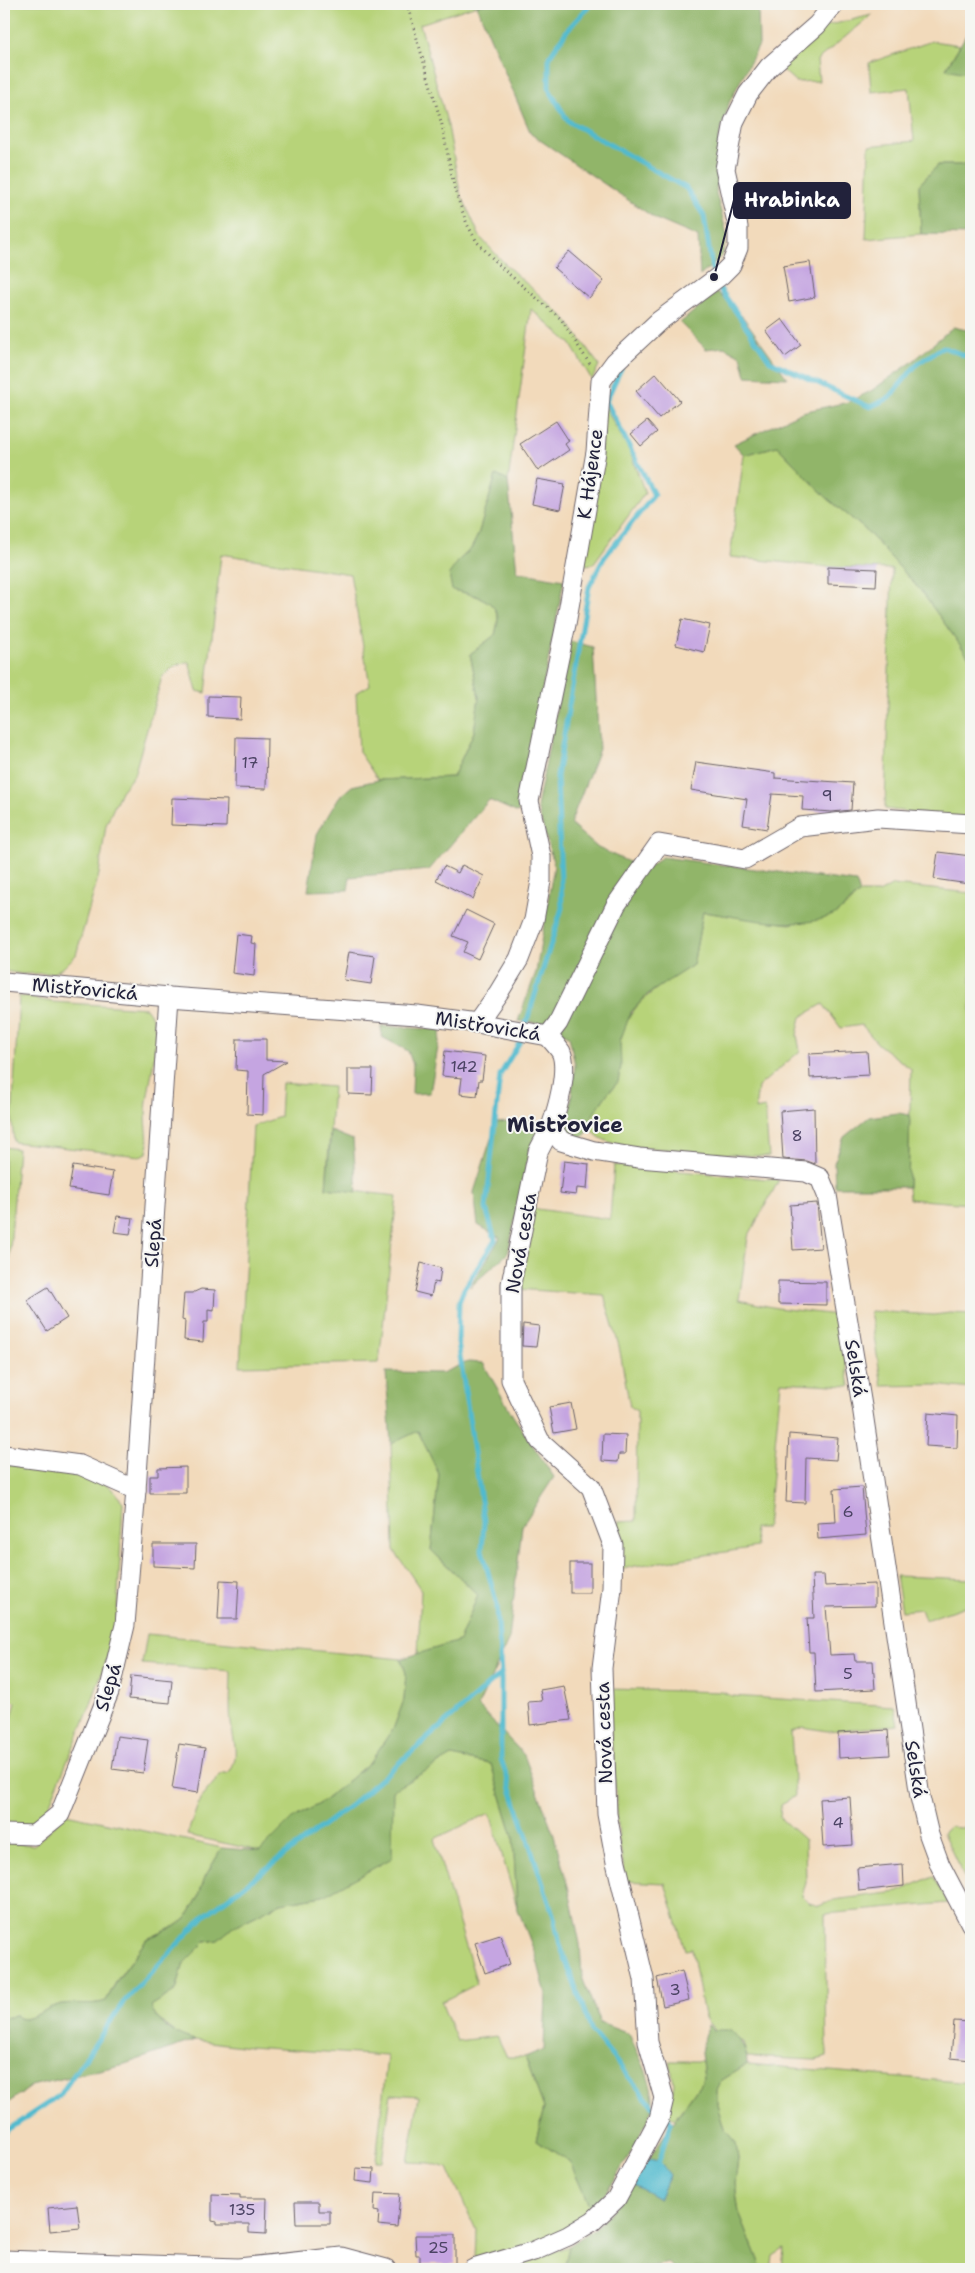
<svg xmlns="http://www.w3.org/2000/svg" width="975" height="2273" font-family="'Shantell Sans',sans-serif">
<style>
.green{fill:#b7d379;stroke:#6c7a5a}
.forest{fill:#91b569;stroke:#5a6c52}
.water{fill:#51bace;stroke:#3a6e84}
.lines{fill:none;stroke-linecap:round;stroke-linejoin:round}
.stream{stroke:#51bace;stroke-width:5}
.building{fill:#c5a5e1}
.street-casing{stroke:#6b6268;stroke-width:21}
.path{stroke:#6b6268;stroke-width:3;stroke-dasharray:1 4;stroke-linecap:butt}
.street{stroke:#fff;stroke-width:19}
.labels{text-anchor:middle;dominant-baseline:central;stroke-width:4;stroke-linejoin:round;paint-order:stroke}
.number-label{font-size:16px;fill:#4b4364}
.street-label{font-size:19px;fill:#22223b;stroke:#f6f6f2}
.quarter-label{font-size:21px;font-weight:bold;fill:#22223b;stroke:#f6f6f2}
.leader{fill:none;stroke:#22223b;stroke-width:2}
.callout-dot{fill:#22223b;stroke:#f6f6f2;stroke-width:2}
.callout{fill:#22223b;stroke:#22223b;stroke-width:2}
.callout-label{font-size:20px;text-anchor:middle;font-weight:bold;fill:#fff}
</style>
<rect width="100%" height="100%" fill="#f6f6f2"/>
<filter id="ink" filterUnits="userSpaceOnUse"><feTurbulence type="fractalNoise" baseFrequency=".02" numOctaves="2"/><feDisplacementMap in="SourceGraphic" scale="10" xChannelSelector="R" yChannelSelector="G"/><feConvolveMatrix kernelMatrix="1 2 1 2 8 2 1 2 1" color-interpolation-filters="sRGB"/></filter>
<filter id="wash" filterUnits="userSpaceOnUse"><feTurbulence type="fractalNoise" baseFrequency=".0096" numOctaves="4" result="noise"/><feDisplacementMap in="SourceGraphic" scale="20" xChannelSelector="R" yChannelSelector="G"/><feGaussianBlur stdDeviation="1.12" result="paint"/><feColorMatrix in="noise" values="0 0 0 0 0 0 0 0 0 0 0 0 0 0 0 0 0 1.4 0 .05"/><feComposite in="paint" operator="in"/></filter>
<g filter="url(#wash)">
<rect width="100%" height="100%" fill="#f2dabb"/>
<g class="green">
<path d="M4,4H480L420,24L448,126L460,192L480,237L507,266L565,318L599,365L592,380L570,343L531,309L508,481L496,475L478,535L471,549L460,559L452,590C469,594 495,597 498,618C498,623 496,630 495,635L470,654L479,697L474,732L453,777L378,780L359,752L356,693L370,685L350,574L221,554L206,693L197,691L189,662L176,665L162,677L134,775L121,791L106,825L99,874L76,955L64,967L53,973L22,974L4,971Z"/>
<polygon points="872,15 817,60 819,81 796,82 779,67 822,27"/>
<polygon points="932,41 960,45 946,68 971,74 971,165 938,165 919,185 921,234 866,239 869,146 914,141 909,88 871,92 869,63"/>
<polygon points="603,403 630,452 645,493 593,564 584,565"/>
<polygon points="777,446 826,497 867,531 921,591 971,660 971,820 885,809 892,569 828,567 730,557 744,455"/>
<path d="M893,885L971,893V1204L909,1199L908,1187L911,1069L878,1044L862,1025L841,1028L823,1004L801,1017L797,1035L800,1051L758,1087L755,1110L765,1108L769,1157L624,1146C608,1142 594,1139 588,1122L607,1094L618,1082C619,1070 618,1056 620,1044C625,1003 662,985 693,965L703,912L790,924L843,909L860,893H879Z"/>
<path d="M19,996L52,1002L146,1008C167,1031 146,1086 146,1114C146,1127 149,1140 147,1153L140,1156L14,1142L12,1122Z"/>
<polygon points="282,1083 333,1087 326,1188 397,1196 379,1363 240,1366 253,1126 280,1117"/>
<polygon points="4,1147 18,1149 4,1325"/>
<polygon points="614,1165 779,1180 748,1237 739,1300 777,1308 837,1315 850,1386 781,1382 767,1528 754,1528 757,1547 635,1566 619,1570 618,1522 636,1521 637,1411 630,1407 619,1346 604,1295 516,1289 530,1208 610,1219"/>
<polygon points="870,1311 934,1315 950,1313 971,1314 971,1389 935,1385 882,1386"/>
<polygon points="418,1431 439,1474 431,1550 478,1595 459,1641 418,1654 421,1590 394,1550 391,1444"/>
<path d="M4,1464L84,1475L109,1486L123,1502L116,1631L90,1707L47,1810C35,1822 21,1829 4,1826V1747L16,1702L4,1700Z"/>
<polygon points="896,1576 971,1579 971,1604 925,1620 921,1609 902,1611"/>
<path d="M147,1634L401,1659L406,1673L404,1700L394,1727L371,1761L323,1802L292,1819L260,1851L187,1835L200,1799L222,1773H228C241,1758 233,1741 231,1723C229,1706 231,1688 231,1671L142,1664Z"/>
<path d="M608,1689L722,1692L732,1696L894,1706L898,1725L827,1731L803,1727L791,1732L795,1796L781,1804L780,1818L805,1840L806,1883L802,1895L809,1903L819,1906L833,1900L898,1892L933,1876L948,1903L825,1914L827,2057L816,2060L747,2057L743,2042C728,2036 712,2032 704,2016L692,1949L685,1950L665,1883L626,1881L619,1840Z"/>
<polygon points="452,1756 491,1764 513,1836 517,1907 490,1813 434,1839 477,1984 441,2002 457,2041 497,2036 507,2057 525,2057 544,2108 536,2140 570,2162 592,2212 547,2240 475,2262 476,2230 448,2168 430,2163 408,2162 419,2096 391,2094 382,2161 376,2161 387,2056 249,2047 195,2040 180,2036 153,2015 151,2006 176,1990 184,1963 205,1942 218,1940 233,1927 281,1903 323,1896 393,1789"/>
<path d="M66,1814L222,1848L205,1877L198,1898L186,1919L176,1926L147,1939L117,1980L106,2001C90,2007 71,2000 55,2006C41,2010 28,2025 15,2016L4,2018V1842L34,1845Z"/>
<polygon points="950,1827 971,1829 971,1892 943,1833"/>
<polygon points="670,2061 702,2061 704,2078 675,2119 668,2115 674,2084"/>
<polygon points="747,2064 971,2083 971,2269 782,2269 784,2249 773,2256 771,2269 764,2269 760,2265 739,2213 735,2184 738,2159 736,2143 724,2129 717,2105 717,2091 721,2080"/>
<polygon points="569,2246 564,2269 506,2269"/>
</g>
<g class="forest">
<polygon points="480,4 758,4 759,45 729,103 719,138 716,193 727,235 722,256 700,276 698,237 656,219 531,134 477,6"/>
<polygon points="969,30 971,30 971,74 946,69"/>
<polygon points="938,165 971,165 971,235 921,234 919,185"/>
<polygon points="717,292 743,317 787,378 746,376 741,356 724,347 706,349 680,323"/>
<polygon points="953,327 971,331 971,660 921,591 867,531 826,497 777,446 744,455 734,444 802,412 848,402 871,391 912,362"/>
<path d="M496,475L508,481L517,572L564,580L518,813L489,800L429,870L350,877L348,890L308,891L317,834L339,797L352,786L378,780L453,777L474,732L479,697L470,654L495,635C496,630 498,623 498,618C495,597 469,594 452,590L449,574L460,559L471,549L478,535Z"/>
<path d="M570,641L593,647L599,749L570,824L598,848L631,863L643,871L662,857L856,882L860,893C850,900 844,910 833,915C797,932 742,917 703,912L693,965L648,994L631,1012L620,1041L621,1067L618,1082L607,1094L588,1122L590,1129L582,1138L568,1130L575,1065L569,1036L543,1023L518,1021L536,972L554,865L537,807Z"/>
<polygon points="381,1026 441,1030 430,1093 412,1094 413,1065 408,1051 382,1037"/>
<polygon points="898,1113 910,1115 908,1187 835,1187 834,1163 844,1137 869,1117"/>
<polygon points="532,1120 538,1131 530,1148 508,1253 470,1287 500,1238 478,1225 474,1192 496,1123"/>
<polygon points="331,1131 353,1140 357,1192 326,1188"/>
<path d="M468,1362L483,1363L513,1416L554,1477L522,1526L509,1639L478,1706L524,1755L553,1832L569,1890L580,1944L582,1977L600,2023L629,2034C638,2055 651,2076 653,2099C654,2122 607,2192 592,2212L570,2162L536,2140L544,2108L525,2057L544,2049L546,1994L536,1956L517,1907L513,1836L491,1764L452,1756L393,1790L392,1858L323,1896L281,1903L233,1927L218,1940L205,1942L184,1963L176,1990L151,2006C156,2024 178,2036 195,2040L125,2064L31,2086L4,2106V2018L15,2016C28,2025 41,2010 55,2006C71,2000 90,2007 106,2001L117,1981L147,1939L176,1926L186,1919L198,1898L205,1877L222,1848L260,1851L292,1819L323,1802L371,1761L394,1727L404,1700L406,1673L401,1659L459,1641L478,1595L431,1550L439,1474L418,1431L391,1444L386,1372L442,1373Z"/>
<path d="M708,2025L714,2030H731C741,2041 747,2049 747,2064L721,2080L717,2091V2105L724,2129L736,2143L738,2159L735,2184L739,2213L760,2265L764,2269H674L669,2263L640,2269H564L569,2246L597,2227L634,2185L659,2199L670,2175L648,2159L704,2078L701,2052Z"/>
</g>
<polygon class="water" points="648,2159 659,2161 670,2175 659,2199 634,2185"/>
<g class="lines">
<g class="stream">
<polyline points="591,4 568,29 549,57 549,89 568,121 686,188 704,216 713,275"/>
<polyline points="716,283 770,361 870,407 889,398 917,364 943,347 971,358"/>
<polyline points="501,1674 501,1759 554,1917 560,1945 592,2032 656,2110"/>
<polyline points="4,2132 60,2095 123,2003 204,1916 352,1804 501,1674 497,1605 482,1550 484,1521 458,1342 459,1302 464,1289 495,1240 486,1208 500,1075 521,1040 562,908 557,776 589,587 604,558 654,495 606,401 621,369"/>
<polyline points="659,2161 671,2123 667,2117"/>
</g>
</g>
<g id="blocks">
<g class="building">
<polygon points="569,251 604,281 589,298 554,268"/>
<polygon points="810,262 815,297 789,302 783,266"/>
<polygon points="782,319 801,345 785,357 766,331"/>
<polygon points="656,373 680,401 659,418 636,391"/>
<polygon points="556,421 569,441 565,444 569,450 538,471 520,444"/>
<polygon points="647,421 657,432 641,446 631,434"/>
<polygon points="537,479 565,484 560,510 532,504"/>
<polygon points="828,567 877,569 876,586 828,584"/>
<polygon points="682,619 710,625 704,652 676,645"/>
<polygon points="208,696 241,697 240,719 208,717"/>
<polygon points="236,737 267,738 266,789 235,788"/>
<polygon points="696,762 775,773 775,778 853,783 851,810 832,812 802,810 803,796 772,794 767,829 743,825 747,799 691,790"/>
<polygon points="172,798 227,800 226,827 171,825"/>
<polygon points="938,852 971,856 969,884 934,879"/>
<polygon points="462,865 484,876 473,899 436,880 444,866 458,873"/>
<polygon points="466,910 494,924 478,959 463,952 468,942 453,936"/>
<polygon points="236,934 252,936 251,943 256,944 254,976 232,973"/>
<polygon points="349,952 375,956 371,984 344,980"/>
<polygon points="237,1039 266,1039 266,1060 287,1061 264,1074 263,1115 247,1114 248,1071 236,1070"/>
<polygon points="445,1051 485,1056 482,1080 479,1080 477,1096 460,1094 462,1078 442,1076"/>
<polygon points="867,1051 869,1075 810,1078 809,1054"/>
<polygon points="348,1069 373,1069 372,1095 348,1094"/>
<polygon points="814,1108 815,1164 807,1161 783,1159 780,1111"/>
<polygon points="564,1161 589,1164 587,1189 577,1188 576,1195 560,1193"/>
<polygon points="73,1166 113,1172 109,1195 69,1189"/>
<polygon points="817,1203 821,1248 793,1250 790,1205"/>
<polygon points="117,1216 133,1218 130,1234 114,1232"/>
<polygon points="421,1263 441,1268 439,1283 434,1282 431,1296 415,1292"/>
<polygon points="778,1281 826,1282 826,1305 778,1304"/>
<polygon points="48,1287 67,1318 47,1331 27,1300"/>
<polygon points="201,1289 215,1290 214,1310 208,1309 208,1322 204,1322 203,1342 184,1340 185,1321 182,1320 184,1293 192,1293"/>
<polygon points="523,1324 539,1326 536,1347 522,1346"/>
<polygon points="571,1403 576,1429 554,1433 549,1407"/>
<polygon points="928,1413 958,1416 957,1448 926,1446"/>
<polygon points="603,1434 626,1435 625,1454 619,1454 618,1462 602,1461"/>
<polygon points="789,1434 838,1438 836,1460 806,1458 805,1503 786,1502"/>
<polygon points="186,1467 186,1493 150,1493 150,1476 158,1476 158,1468"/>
<polygon points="862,1487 866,1535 818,1539 817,1523 836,1522 834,1489"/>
<polygon points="153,1544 196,1544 195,1568 153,1566"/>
<rect x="570" y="1563" width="20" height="30"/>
<polygon points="812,1575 824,1575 825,1586 875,1584 875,1606 826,1607 830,1655 854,1654 855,1661 873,1661 875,1689 816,1692 814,1652 809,1652 807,1618 814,1618"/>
<polygon points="220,1580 239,1581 237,1619 218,1619"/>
<polygon points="131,1676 172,1680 170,1703 129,1699"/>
<polygon points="564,1686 571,1720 530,1725 528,1702 542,1701 540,1690"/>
<polygon points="888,1730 890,1755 839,1758 838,1733"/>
<polygon points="117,1736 148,1740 143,1773 112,1769"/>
<polygon points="179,1744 205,1748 198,1793 172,1789"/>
<polygon points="850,1797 853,1845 823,1847 820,1799"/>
<polygon points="903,1864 904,1886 859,1891 857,1868"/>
<polygon points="500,1935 510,1964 485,1973 475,1943"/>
<polygon points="682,1971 689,2000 663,2006 657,1978"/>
<polygon points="954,2021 971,2022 971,2060 951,2058"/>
<polygon points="356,2168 374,2169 373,2183 355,2181"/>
<polygon points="375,2193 400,2194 397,2227 378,2225 379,2212 374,2211"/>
<polygon points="212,2194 240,2195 240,2198 267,2198 266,2234 249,2233 249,2224 217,2224 217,2222 212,2221"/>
<polygon points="295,2202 319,2202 319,2211 330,2211 330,2224 296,2224"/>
<polygon points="77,2205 80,2228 50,2231 48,2208"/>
<polygon points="415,2235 455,2235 455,2264 420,2264 420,2255 416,2255"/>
</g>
</g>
</g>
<g filter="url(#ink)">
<use href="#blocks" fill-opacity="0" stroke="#6b6268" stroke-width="1"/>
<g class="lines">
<g class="street-casing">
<g id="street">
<polyline points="4,982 169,997 417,1015 477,1023 548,1036"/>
<polyline points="477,1023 499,992 519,959 534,920 541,881 541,856 529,801 566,624 596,452 601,381 615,362 659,321 721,275 731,265 738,248 738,227 725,169 734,122 748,94 769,67 817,25 834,4"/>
<path d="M548,1036C552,1041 558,1047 561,1052C569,1070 557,1110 551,1127L561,1141L594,1151L639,1158L806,1172L820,1178L827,1195L862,1406L920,1797L929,1835L940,1865L971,1924"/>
<polyline points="548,1036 558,1023 616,905 659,844 745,859 800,827 878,818 971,824"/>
<polyline points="4,1455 80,1465 136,1490 125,1625 109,1692 60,1814 34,1835 4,1834"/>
<polyline points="136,1490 169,997"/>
<polyline points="4,2260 238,2268 341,2257 386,2269"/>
<polyline points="473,2269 534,2251 568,2236 593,2221 616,2199 659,2119 664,2098 648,2042 644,1979 616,1862 607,1814 602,1668 612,1588 613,1545 591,1487 540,1441 511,1380 511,1284 538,1152 551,1127"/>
</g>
</g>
<polyline class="path" points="407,4 442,125 455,191 467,224 477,242 503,269 561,319 591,366"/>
<use href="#street" class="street"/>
</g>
</g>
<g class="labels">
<g class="number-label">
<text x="250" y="762">17</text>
<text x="827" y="795">9</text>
<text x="464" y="1066">142</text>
<text x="797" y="1135">8</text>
<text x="848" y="1511">6</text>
<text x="848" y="1673">5</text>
<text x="838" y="1822">4</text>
<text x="675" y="1989">3</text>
<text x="242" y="2209">135</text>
<text x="438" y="2247">25</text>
</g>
<g class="street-label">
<text transform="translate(590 474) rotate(-82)">K Hájence</text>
<text transform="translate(85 989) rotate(5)">Mistřovická</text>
<text transform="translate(488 1026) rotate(9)">Mistřovická</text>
<text transform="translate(153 1243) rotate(-86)">Slepá</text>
<text transform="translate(521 1243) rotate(-80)">Nová cesta</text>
<text transform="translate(856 1368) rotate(81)">Selská</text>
<text transform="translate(108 1687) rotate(-73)">Slepá</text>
<text transform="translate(604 1733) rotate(-92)">Nová cesta</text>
<text transform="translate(916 1769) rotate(81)">Selská</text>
</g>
<g class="quarter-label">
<text x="565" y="1125">Mistřovice</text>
</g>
</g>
<path class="leader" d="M714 277L734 200"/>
<circle class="callout-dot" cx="714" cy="277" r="5"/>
<rect class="callout" x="734" y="183" width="116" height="35" rx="5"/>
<g class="callout-label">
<text x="792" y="207">Hrabinka</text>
</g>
<rect width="975" height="2273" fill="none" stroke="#f6f6f2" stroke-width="20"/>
</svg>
